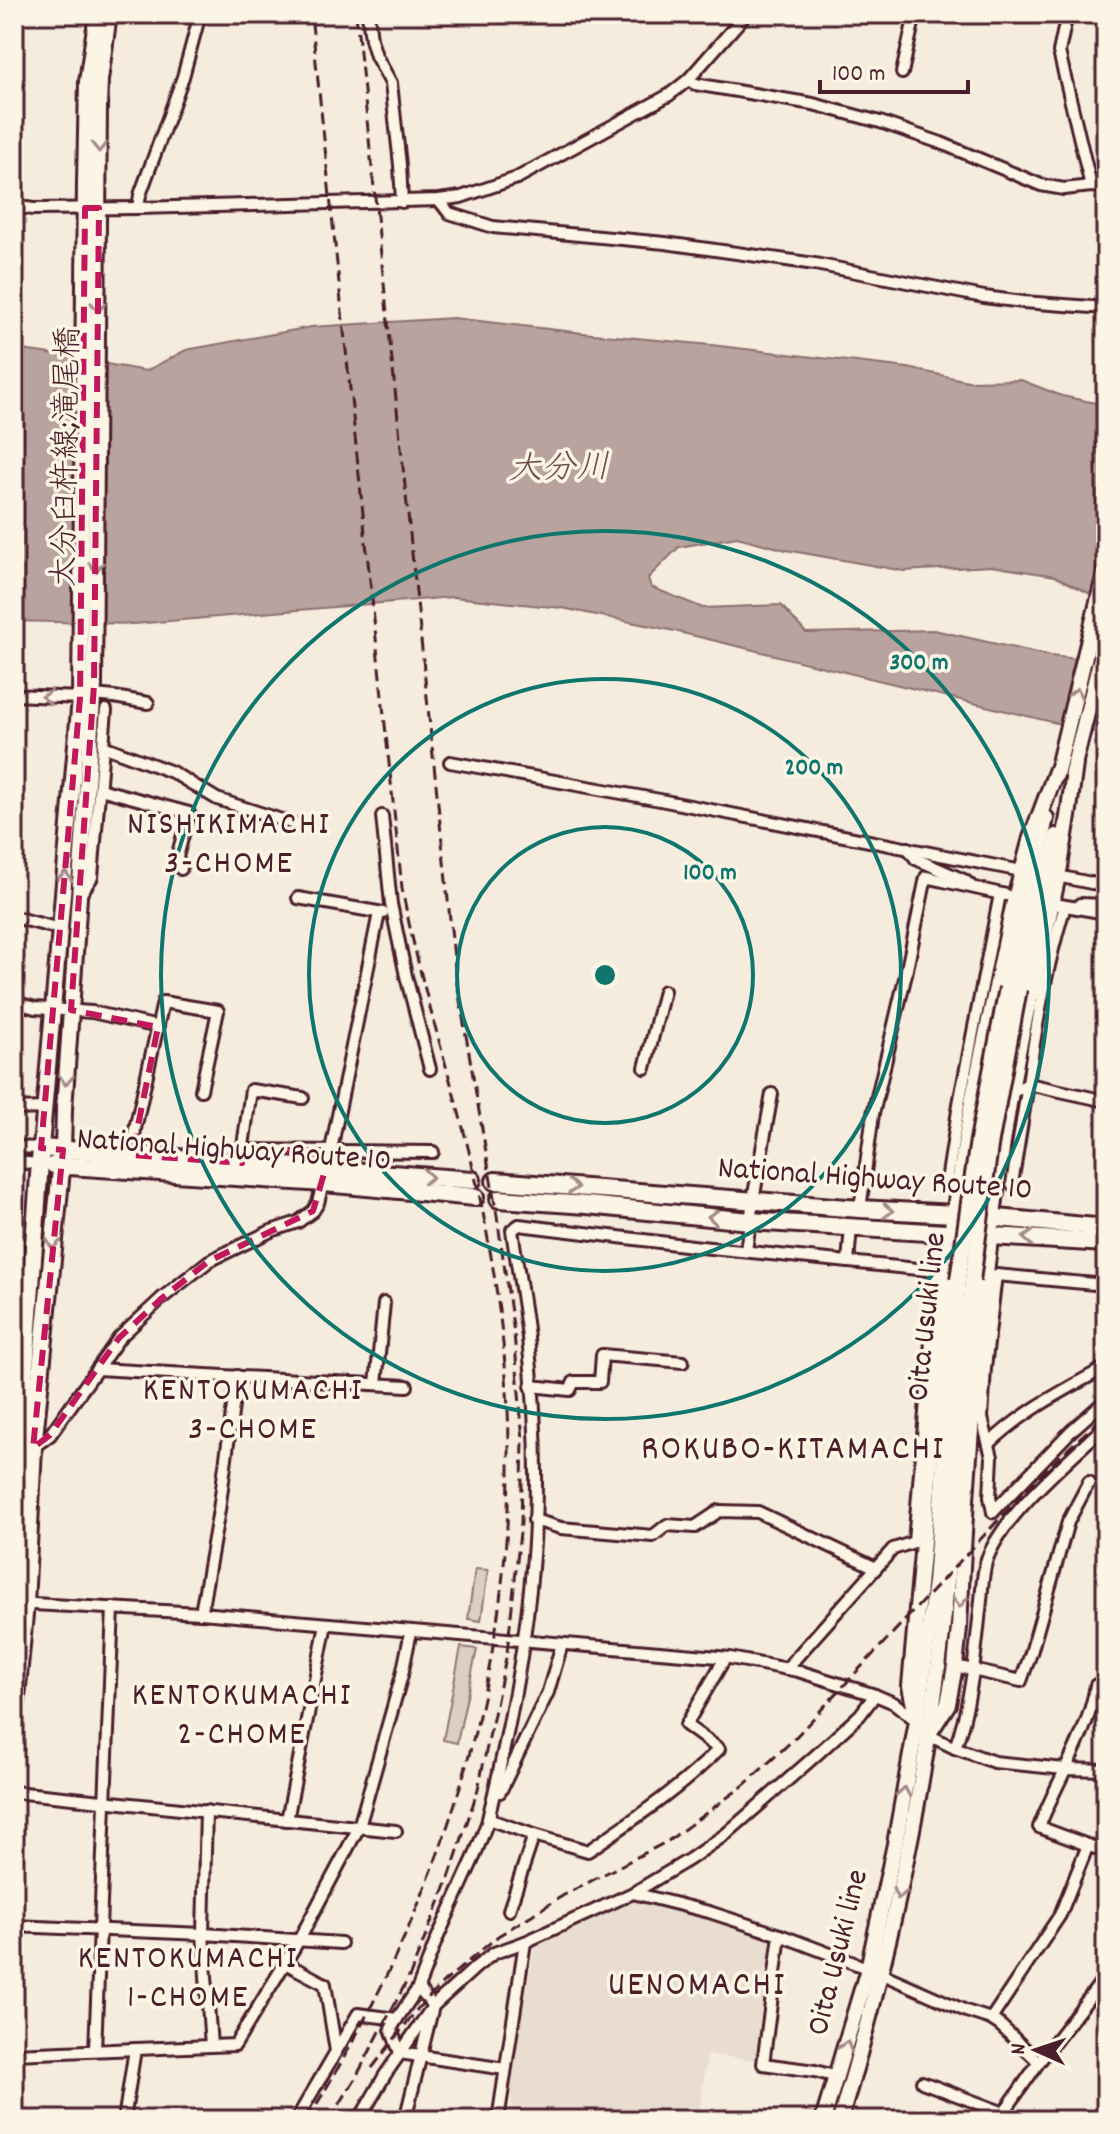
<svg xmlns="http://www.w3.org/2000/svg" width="1120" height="2134" font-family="Dekko,'Klee One',sans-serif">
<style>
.built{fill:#e8ddd0}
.green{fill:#dbcec4;stroke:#927678;stroke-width:2}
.water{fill:#b8a39e;stroke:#8c6e70;stroke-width:2}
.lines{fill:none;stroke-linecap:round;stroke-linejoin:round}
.minor-tunnel{stroke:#d3c3ba;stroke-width:10;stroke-dasharray:10 5;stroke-linecap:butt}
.minor-casing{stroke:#4a1f2b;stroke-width:16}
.major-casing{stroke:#4a1f2b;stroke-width:20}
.highway-casing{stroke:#4a1f2b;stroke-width:22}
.minor{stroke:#fcf5e5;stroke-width:10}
.major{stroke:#fcf5e5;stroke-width:14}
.highway{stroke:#fcf5e5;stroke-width:16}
.rail{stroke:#4a1f2b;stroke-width:3;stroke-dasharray:12 6;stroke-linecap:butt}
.major-bridge-casing{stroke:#4a1f2b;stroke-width:20;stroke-linecap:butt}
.major-bridge{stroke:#fcf5e5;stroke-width:14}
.oneway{stroke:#a38a88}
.marked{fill:none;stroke:#c2185b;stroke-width:6;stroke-dasharray:16 10;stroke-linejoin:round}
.ring{fill:none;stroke:#0f766e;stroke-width:4}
.labels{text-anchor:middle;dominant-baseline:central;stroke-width:7;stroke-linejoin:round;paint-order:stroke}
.street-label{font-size:32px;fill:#4a1f2b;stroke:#fcf5e5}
.water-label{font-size:34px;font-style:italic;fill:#704d53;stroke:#fcf5e5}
.neighbourhood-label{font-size:34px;letter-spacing:2px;fill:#4a1f2b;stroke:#fcf5e5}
.quarter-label{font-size:36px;letter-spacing:2px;fill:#4a1f2b;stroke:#fcf5e5}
.centre{fill:#0f766e;stroke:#fcf5e5;stroke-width:4}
.ring-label{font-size:24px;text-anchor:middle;font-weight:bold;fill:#0f766e;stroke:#fcf5e5;stroke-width:7;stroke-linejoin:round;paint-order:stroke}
</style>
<rect width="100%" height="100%" fill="#f5ecde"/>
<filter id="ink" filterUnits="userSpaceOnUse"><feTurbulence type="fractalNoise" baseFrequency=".0125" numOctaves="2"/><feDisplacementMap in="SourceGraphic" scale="16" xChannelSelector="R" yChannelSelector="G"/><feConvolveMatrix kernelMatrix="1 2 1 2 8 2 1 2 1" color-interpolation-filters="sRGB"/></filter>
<g filter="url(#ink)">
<polygon class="built" points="629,1898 749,1928 778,1938 761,2061 707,2054 698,2120 513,2120 510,2082 534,1950 537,1944"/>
<g class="green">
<polygon points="475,1569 488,1570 481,1621 468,1619"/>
<polygon points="461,1647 477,1649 457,1743 443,1740"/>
</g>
<polygon class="water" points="453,318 583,333 711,345 908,368 968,381 1021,380 1062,396 1106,405 1106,602 1055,576 991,566 904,571 786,550 737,537 679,547 648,578 651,587 703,608 781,605 806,633 934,630 1050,656 1106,662 1106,735 670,630 562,608 453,597 134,624 14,621 14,349 44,353 146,371 186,350 311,327"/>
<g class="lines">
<polyline class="minor-tunnel" points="993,1512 1002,1529"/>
<g class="minor-casing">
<g id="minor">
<polyline points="368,14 371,39 376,56 391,83 400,165 402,202"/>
<polyline points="1067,14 1059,52 1091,186"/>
<polyline points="902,73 915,14"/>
<polyline points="688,80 695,84 813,104 880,122 941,143 1041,185 1064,189 1091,186 1106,187"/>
<polyline points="439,200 449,213 493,227 665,243 815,264 984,297 1023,302 1106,308"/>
<polyline points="14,206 33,209 138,208 439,200 461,197 517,178 669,95 688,80 746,14"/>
<polyline points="138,208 140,195 183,77 200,14"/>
<polyline points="14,695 80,698"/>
<polyline points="94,695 114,697 148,703"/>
<polyline points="103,746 172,772 217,799 294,824"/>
<polyline points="450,762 660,800 1022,871"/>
<polyline points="100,789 189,813 177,857 181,869"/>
<polyline points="382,816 391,904 406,976 430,1069"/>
<polyline points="908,848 916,859 964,880 970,885"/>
<polyline points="1057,876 1106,886"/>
<polyline points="82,892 92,877 106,710"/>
<polyline points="298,898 383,913"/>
<polyline points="1080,904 1106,905"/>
<polyline points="1060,905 1106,913"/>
<polyline points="14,917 60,929"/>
<polyline points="14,1002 35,1008 92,1012 158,1027"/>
<polyline points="645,1068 664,991"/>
<path d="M1011,1093L1028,1084C1036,1024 1047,964 1065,906"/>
<polyline points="14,1109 45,1108"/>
<polyline points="14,1147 41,1148"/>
<polyline points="243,1150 433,1152"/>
<polyline points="242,1153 251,1090 303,1098"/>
<polyline points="132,1155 135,1129 163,1002 218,1011 201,1090"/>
<polyline points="14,1162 40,1164"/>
<polyline points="947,1181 959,1104 1000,894"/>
<polyline points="1012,1184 1028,1084 1106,1101"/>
<polyline points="860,1209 873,1114 906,974 926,877 1006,895"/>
<polyline points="746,1251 753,1200 772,1094"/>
<polyline points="848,1262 851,1227"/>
<polyline points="97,1369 407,1386"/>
<polyline points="376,1384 384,1303"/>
<polyline points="531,1386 570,1390 574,1382 600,1382 602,1355 683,1362"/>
<path d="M989,1444C1023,1411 1065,1390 1106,1367"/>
<polyline points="31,1449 50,1435 119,1338 162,1298 209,1261 271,1231 298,1222 313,1211 318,1203 331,1150 379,913"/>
<polyline points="993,1512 990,1497 992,1457 982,1418 985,1368 996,1275 1106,1285"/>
<polyline points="993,1512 1071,1431 1106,1400"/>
<polyline points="534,1520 561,1528 653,1536 667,1525 695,1527 719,1511 758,1512 876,1568"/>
<polyline points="14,1603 201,1613 730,1658 798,1671 875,1695 894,1703 917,1721 928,1735 955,1748 994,1762 1065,1769 1106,1770"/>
<polyline points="201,1613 219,1510 237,1376"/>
<path d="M725,1658L686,1725L719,1749C680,1789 634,1819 588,1851L534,1835L488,1819C508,1736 525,1653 532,1568C539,1494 536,1411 528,1338C524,1302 517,1266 512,1230L519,1225L701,1247L937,1271L914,1542L893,1549L786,1669"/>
<polyline points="955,1666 1021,1681 1031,1653 1068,1522 1089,1482"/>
<path d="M1096,1685C1088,1735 1057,1780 1039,1827L1106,1852"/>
<path d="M955,1748C971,1704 975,1656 980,1610C982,1595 982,1576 986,1562C1001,1516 1070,1459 1106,1425"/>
<polyline points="14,1792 396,1831"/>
<polyline points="500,1792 548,1692 562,1644"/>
<polyline points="206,1811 203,1934 211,2046"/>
<polyline points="287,1820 326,1624"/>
<polyline points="633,1893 709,1912 780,1935 880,1973 966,2011 991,2019 1000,2025 1039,2062"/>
<polyline points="509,1910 534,1835"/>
<polyline points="14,1926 203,1934 341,1943"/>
<polyline points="780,1935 763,2064 815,2071 837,2077"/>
<polyline points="285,1963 325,1984 336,2051"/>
<polyline points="397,2019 391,2029 400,2053 505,2069"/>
<polyline points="991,2019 1060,1915 1088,1845"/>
<polyline points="95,2050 113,1608"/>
<polyline points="14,2054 235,2045 299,1940 359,1827 402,1675 411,1631"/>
<polyline points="922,2082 1004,2113 1012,2120"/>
<polyline points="14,2119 23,2120"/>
<polyline points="124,2120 135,2049"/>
<polyline points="296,2120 358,2014 397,2019 418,1988"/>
<polyline points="359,2120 385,2075 433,2006 476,1967 494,1953 525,1942 633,1893 690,1859 726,1834 814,1757 860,1715 875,1695"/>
<polyline points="405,2120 433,2006 418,1988 436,1941 475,1855 490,1815"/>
<polyline points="498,2120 525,1942"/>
<polyline points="1002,2120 1007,2108 1039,2062 1106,1976"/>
</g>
</g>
<g class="major-casing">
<g id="major">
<polyline points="1072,773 1106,638"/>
<polyline points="1056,775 1106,569"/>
<polyline points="1007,988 1046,818"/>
<polyline points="1019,989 1056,836"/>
<polyline points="41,1148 80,698 85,182 87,82 97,14"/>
<polyline points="63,1150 64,1109 94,685 99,107 100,80 109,14"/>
<polyline points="917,1721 910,1686 951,1233 972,1102 1014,902 1031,838 1057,769"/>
<path d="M928,1735L948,1704L955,1666L959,1628C967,1446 982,1265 1012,1085C1024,1011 1045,939 1060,866C1066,832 1071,798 1075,764"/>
<polyline points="823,2120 868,1969 895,1844 917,1721 935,1582 958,1280"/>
<path d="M840,2120C886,1967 921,1810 940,1651C950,1566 954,1481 961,1396C964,1358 968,1319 972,1281"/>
</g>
</g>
<g class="highway-casing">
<g id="highway">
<polyline points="54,1165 324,1183 475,1197"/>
<polyline points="495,1181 860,1209 955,1214 1106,1228"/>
<polyline points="499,1199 587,1205 750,1221 1106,1243"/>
<polyline points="14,1520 41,1148 472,1180"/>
<polyline points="14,1718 25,1604 33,1448 63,1150"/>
</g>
</g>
<use href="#minor" class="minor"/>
<use href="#major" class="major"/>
<use href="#highway" class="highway"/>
<g class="rail">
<polyline points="372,2068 419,2007 444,1982 498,1936 564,1895 668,1841 743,1786 793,1740 1019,1498 1057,1459 1106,1414"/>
<path d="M307,2120C435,1914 512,1688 509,1444C508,1367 498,1288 483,1213C461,1103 422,998 402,888L311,14"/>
<polyline points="330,2120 355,2079 410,1975 449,1878 478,1789 507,1653 521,1523 523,1441 514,1333 497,1216 456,977 356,14"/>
</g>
<g class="major-bridge-casing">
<g id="major-bridge">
<polyline points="958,1280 978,1140 1007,988"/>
<polyline points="972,1281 990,1146 1019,989"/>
</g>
</g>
<use href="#major-bridge" class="major-bridge"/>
</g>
<defs><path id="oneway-chevron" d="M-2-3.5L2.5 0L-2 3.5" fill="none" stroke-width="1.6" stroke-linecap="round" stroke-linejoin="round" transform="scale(2)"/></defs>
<g class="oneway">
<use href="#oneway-chevron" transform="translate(99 147) rotate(90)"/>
<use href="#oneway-chevron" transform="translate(98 307) rotate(91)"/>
<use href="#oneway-chevron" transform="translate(96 567) rotate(91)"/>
<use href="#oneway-chevron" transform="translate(1076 693) rotate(-76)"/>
<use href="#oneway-chevron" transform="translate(47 697) rotate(-177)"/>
<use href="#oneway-chevron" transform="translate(65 876) rotate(-85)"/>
<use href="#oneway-chevron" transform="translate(66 1080) rotate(94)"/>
<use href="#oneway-chevron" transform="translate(428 1177) rotate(4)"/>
<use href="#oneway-chevron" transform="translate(573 1187) rotate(4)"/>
<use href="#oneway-chevron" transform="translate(888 1211) rotate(3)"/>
<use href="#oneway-chevron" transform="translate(713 1217) rotate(-174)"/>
<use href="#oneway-chevron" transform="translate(1028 1238) rotate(-176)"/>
<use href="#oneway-chevron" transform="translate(53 1244) rotate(96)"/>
<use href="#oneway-chevron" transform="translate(960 1602) rotate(92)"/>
<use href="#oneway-chevron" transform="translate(904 1792) rotate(-80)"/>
<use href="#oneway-chevron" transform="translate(899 1894) rotate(103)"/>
<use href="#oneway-chevron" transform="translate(846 2046) rotate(-74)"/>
</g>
</g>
<path class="marked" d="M85,208H99L94,685L71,1010L158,1027L132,1155L242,1163L243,1150H331L313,1211L209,1261L162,1298L119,1338L50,1435L33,1448L63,1150L41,1148L80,698Z"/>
<g class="ring">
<circle cx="605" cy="975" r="148"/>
<circle cx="605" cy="975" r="296"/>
<circle cx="605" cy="975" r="444"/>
</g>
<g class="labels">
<g class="street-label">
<text transform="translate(69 457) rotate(-89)">大分臼杵線;滝尾橋</text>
<text transform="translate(234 1152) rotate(4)">National Highway Route 10</text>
<text transform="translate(875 1181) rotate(4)">National Highway Route 10</text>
<text transform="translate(929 1317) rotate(-84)">Oita Usuki line</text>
<text transform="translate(840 1953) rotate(-76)">Oita Usuki line</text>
</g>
<g class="water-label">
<text transform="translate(559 471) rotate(-1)">大分川</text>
</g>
<g class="neighbourhood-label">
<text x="229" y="826">NISHIKIMACHI<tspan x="229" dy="39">3-CHOME</tspan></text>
<text x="253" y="1392">KENTOKUMACHI<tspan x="253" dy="39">3-CHOME</tspan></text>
<text x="242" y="1697">KENTOKUMACHI<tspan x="242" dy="39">2-CHOME</tspan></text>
<text x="188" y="1960">KENTOKUMACHI<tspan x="188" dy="39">1-CHOME</tspan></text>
</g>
<g class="quarter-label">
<text x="793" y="1451">ROKUBO-KITAMACHI</text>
<text x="697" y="1987">UENOMACHI</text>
</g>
</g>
<circle cx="605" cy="975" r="12" class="centre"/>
<g class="ring-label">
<text x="919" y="669">300 m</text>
<text x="814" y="774">200 m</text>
<text x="710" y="879">100 m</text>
</g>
<rect width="1120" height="2134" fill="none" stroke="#fcf5e5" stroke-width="48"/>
<rect x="24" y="24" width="1072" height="2086" fill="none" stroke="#4a1f2b" stroke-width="3" filter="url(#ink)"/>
<g transform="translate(1036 2050) rotate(273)" stroke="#fcf5e5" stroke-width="6" paint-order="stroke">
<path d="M0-6L14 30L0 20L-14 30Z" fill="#4a1f2b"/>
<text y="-12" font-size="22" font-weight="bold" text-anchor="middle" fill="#4a1f2b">N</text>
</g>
<path d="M820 80v12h148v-12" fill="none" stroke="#4a1f2b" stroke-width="4"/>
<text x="832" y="80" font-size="24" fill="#4a1f2b" stroke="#fcf5e5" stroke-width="6" paint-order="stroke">100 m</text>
</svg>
